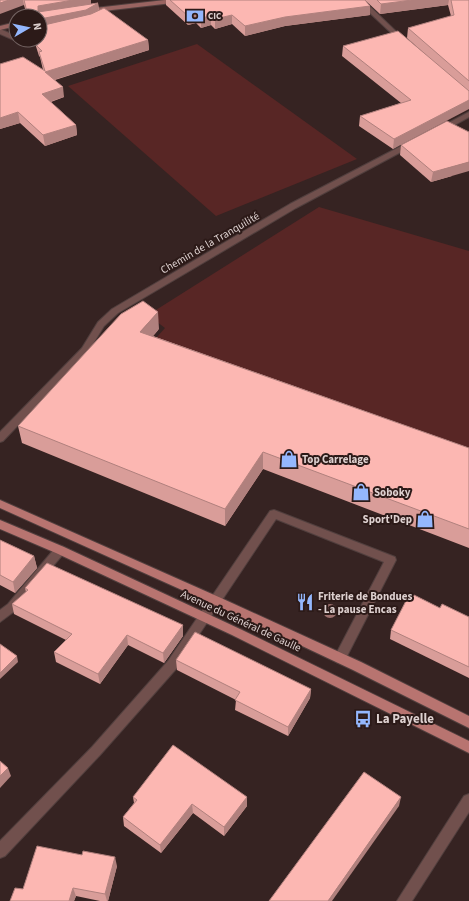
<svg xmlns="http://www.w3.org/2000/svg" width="469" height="901" font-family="'Source Sans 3',sans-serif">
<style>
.green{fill:#582625}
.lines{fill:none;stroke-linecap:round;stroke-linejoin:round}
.lane-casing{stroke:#513f3e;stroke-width:2}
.street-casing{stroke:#513f3e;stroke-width:2}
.secondary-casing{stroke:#513f3e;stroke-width:2}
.primary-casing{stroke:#513f3e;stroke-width:2}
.lane{fill:#71504d;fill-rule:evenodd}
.street{fill:#71504d;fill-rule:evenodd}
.secondary{fill:#996461;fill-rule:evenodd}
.primary{fill:#b87470;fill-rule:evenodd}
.tree{fill:#9d706d}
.wall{fill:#d99d99}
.shaded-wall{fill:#b0807d}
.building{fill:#fcb7b2;stroke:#b0807d}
.labels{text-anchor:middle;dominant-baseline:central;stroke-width:4;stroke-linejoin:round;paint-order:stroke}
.far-poi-label{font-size:9px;font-weight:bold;fill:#ded1d0;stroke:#2c1a18;text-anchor:start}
.street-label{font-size:11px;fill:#ded1d0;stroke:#2c1a18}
.poi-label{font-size:11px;font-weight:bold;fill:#ded1d0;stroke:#2c1a18;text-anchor:start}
.near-poi-label{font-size:13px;font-weight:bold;fill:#ded1d0;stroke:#2c1a18;text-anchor:start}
</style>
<rect width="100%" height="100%" fill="#362322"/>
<g class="green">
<polygon points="197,44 357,159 216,216 68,86"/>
<polygon points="319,207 469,251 469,461 149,346 165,328 148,315"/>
</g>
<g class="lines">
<g class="lane-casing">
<g id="lane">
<polygon points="0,29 16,36 16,40 19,40 14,40 0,34"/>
<polygon points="274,510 395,557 396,560 344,662 340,663 336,662 334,658 384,562 276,519 176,669 100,755 5,856 0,858 0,841 92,747 168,661 270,511"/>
<polygon points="60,546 64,547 65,550 64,553 16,610 0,622 0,610 8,604 56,547"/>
</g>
</g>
<g class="street-casing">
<g id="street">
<polygon points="356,0 363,0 405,40 405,42 401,42"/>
<polygon points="469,112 469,117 444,131 437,129"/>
<polygon points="409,142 412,142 416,144 296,208 118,313 104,326 88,352 3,441 0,442 0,432 82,348 98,322 112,309 290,204"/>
<polygon points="469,794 469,812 412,901 397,901 464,796"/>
</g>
</g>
<g class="secondary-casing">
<g id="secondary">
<polygon points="165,0 184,0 181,2 86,13 83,11 86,9"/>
<polygon points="16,22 16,26 0,30 0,26"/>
</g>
</g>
<g class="primary-casing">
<g id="primary">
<polygon points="0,500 221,598 361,662 469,716 469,728 353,670 213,604 0,508"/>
<polygon points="0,520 64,547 240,629 469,741 469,753 232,635 56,553 0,529"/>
</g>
</g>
<use href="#lane" class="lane"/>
<use href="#street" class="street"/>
<use href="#secondary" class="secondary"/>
<use href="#primary" class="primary"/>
</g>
<circle class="tree" cx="330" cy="611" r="7"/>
<g class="wall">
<polygon points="0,0 91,0 91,4 98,3 99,10 148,40 149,50 55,80 64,97 51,102 76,125 77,135 45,146 20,123 0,129 0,64 43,70 40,57 39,56 34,40 40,40 40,16 27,16 24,5"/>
<polygon points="166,0 365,0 370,15 285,26 245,36 232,24 215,29 211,25 201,28 196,23 188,25 166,5"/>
<polygon points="365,0 469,0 469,100 393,149 359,126 360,116 401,103 342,56 343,46 426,55 407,38 408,28 451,16 448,5 380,14"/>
<polygon points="401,145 452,176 431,182 400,155"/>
<polygon points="159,329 153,336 469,448 469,548 263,469 225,526 22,443 18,426"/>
<polygon points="0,540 34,556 37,568 15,593 0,585"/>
<polygon points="25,588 183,625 183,636 164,663 128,645 100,684 56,662 54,652 66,640 14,614 12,604 26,592"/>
<polygon points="440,608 469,617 469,678 390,639 391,630"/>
<polygon points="176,660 311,689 310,698 288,736 235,710 236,700 177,670"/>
<polygon points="133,797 247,797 247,806 224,836 193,813 161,853 124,826 123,817 134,803"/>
<polygon points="117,866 108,901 100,901 76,896 74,901 10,901 23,889"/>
</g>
<g class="shaded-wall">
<polygon points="9,0 23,0 24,5 0,14 0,3"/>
<polygon points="73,0 91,0 91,7 98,3 99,13 40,29 40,19 38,12 38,6"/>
<polygon points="412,0 449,0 448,5 380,14 381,4"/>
<polygon points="370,6 370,15 285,26 245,36 245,26 285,17"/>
<polygon points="196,14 196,23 188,25 188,16"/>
<polygon points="232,15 232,24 215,29 215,19"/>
<polygon points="211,16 211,25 201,28 201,18"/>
<polygon points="148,40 149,50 47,82 45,72"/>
<polygon points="63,87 64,97 43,104 42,94"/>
<polygon points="469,100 469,109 393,149 394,139"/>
<polygon points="18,112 20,123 0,129 0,118"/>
<polygon points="76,125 77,135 45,146 43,135"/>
<polygon points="469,162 469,171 431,182 433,172"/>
<polygon points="158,312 159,329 142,349 140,332"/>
<polygon points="263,452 263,469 225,526 225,509"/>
<polygon points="34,556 37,568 15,593 13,582"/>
<polygon points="183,625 183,636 164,663 163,653"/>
<polygon points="127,635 128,645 100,684 98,674"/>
<polygon points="17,656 18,662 0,679 0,673"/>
<polygon points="311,689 310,698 288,736 288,727"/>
<polygon points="8,768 11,776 0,788 0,776"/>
<polygon points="247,797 247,806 224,836 224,827"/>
<polygon points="401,797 399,806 332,901 328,901"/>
<polygon points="192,804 193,813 161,853 160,845"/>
<polygon points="115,857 117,866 108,901 107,901 105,894"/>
<polygon points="73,888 76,896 74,901 69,901"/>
</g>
<g class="building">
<polygon points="0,0 9,0 0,3"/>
<polygon points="24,0 73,0 38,6 38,12 98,3 86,10 40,19 40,16 28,16"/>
<polygon points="170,0 365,0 370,6 285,17 245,26 232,15 215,19 211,16 201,18 196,14 188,16"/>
<polygon points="377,0 412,0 381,4"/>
<polygon points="451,0 469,0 469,81 408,28 454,15"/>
<polygon points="104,8 148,40 45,72 63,87 42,94 76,125 43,135 18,112 0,118 0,64 23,57 45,71 39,52 42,51 37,46 35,40 40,40 40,26 91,14"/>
<polygon points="398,31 469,91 469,100 394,139 360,116 411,100 343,46"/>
<polygon points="447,121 469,132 469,162 433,172 401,145"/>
<polygon points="143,301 158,312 140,332 469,448 469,529 263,452 225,509 18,426 121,314"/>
<polygon points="0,540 34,556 13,582 0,575"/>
<polygon points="47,563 183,625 163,653 127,635 98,674 54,652 72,634 12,604 28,590 25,588"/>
<polygon points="410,593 440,608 442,604 469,617 469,667 391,630"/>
<polygon points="195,632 311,689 288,727 235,700 240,692 176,660"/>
<polygon points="0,644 17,656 0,673"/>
<polygon points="173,745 247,797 224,827 192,804 160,845 123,817 137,800 133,797"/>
<polygon points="0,761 8,768 0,776"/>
<polygon points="364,772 401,797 328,901 269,901"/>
<polygon points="37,846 82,855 83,851 115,857 105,894 73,888 69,901 10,901 15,888 23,889"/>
</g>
<defs>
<g id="bank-bare" transform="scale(1.38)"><path d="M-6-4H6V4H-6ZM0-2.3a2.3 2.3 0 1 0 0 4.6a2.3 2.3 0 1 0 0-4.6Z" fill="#94b7fd" stroke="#2c1a18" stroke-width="2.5" paint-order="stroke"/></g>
<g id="shop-bare" transform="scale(1.38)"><path d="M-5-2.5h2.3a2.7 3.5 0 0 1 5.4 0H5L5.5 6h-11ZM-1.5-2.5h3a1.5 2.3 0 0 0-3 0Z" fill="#94b7fd" stroke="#2c1a18" stroke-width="2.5" paint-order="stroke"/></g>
<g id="restaurant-bare" transform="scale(1.38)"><path d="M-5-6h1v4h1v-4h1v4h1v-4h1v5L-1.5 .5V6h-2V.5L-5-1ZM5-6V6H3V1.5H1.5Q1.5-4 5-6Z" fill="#94b7fd" stroke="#2c1a18" stroke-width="2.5" paint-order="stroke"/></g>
<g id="bus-bare" transform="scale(1.38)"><path d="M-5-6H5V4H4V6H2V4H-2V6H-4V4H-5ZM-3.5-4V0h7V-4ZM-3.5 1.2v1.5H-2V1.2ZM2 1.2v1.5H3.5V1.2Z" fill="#94b7fd" stroke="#2c1a18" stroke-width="2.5" paint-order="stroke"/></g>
</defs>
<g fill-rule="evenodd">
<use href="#bank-bare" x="195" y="16"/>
<use href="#shop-bare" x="289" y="459"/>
<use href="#shop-bare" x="361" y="492"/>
<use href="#shop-bare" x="425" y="519"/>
<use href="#restaurant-bare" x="305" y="602"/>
<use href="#bus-bare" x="363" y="719"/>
</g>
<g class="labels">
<g class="far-poi-label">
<text x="208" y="16">CIC</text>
</g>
<g class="street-label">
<text transform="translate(210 243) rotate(-30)">Chemin de la Tranquilité</text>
<text transform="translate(241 621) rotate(25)">Avenue du Général de Gaulle</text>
</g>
<g class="poi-label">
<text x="302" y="459">Top Carrelage</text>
<text x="374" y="492">Soboky</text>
<text x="412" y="519" text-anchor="end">Sport'Dep</text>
<text x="318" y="596">Friterie de Bondues<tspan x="318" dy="13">- La pause Encas</tspan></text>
</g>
<g class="near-poi-label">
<text x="376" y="719">La Payelle</text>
</g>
</g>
<g transform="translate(28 28) rotate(81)"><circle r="19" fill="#2c1a18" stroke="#736362"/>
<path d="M0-3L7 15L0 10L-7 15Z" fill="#94b7fd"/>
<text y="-6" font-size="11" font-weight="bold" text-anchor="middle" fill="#ded1d0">N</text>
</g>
</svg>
